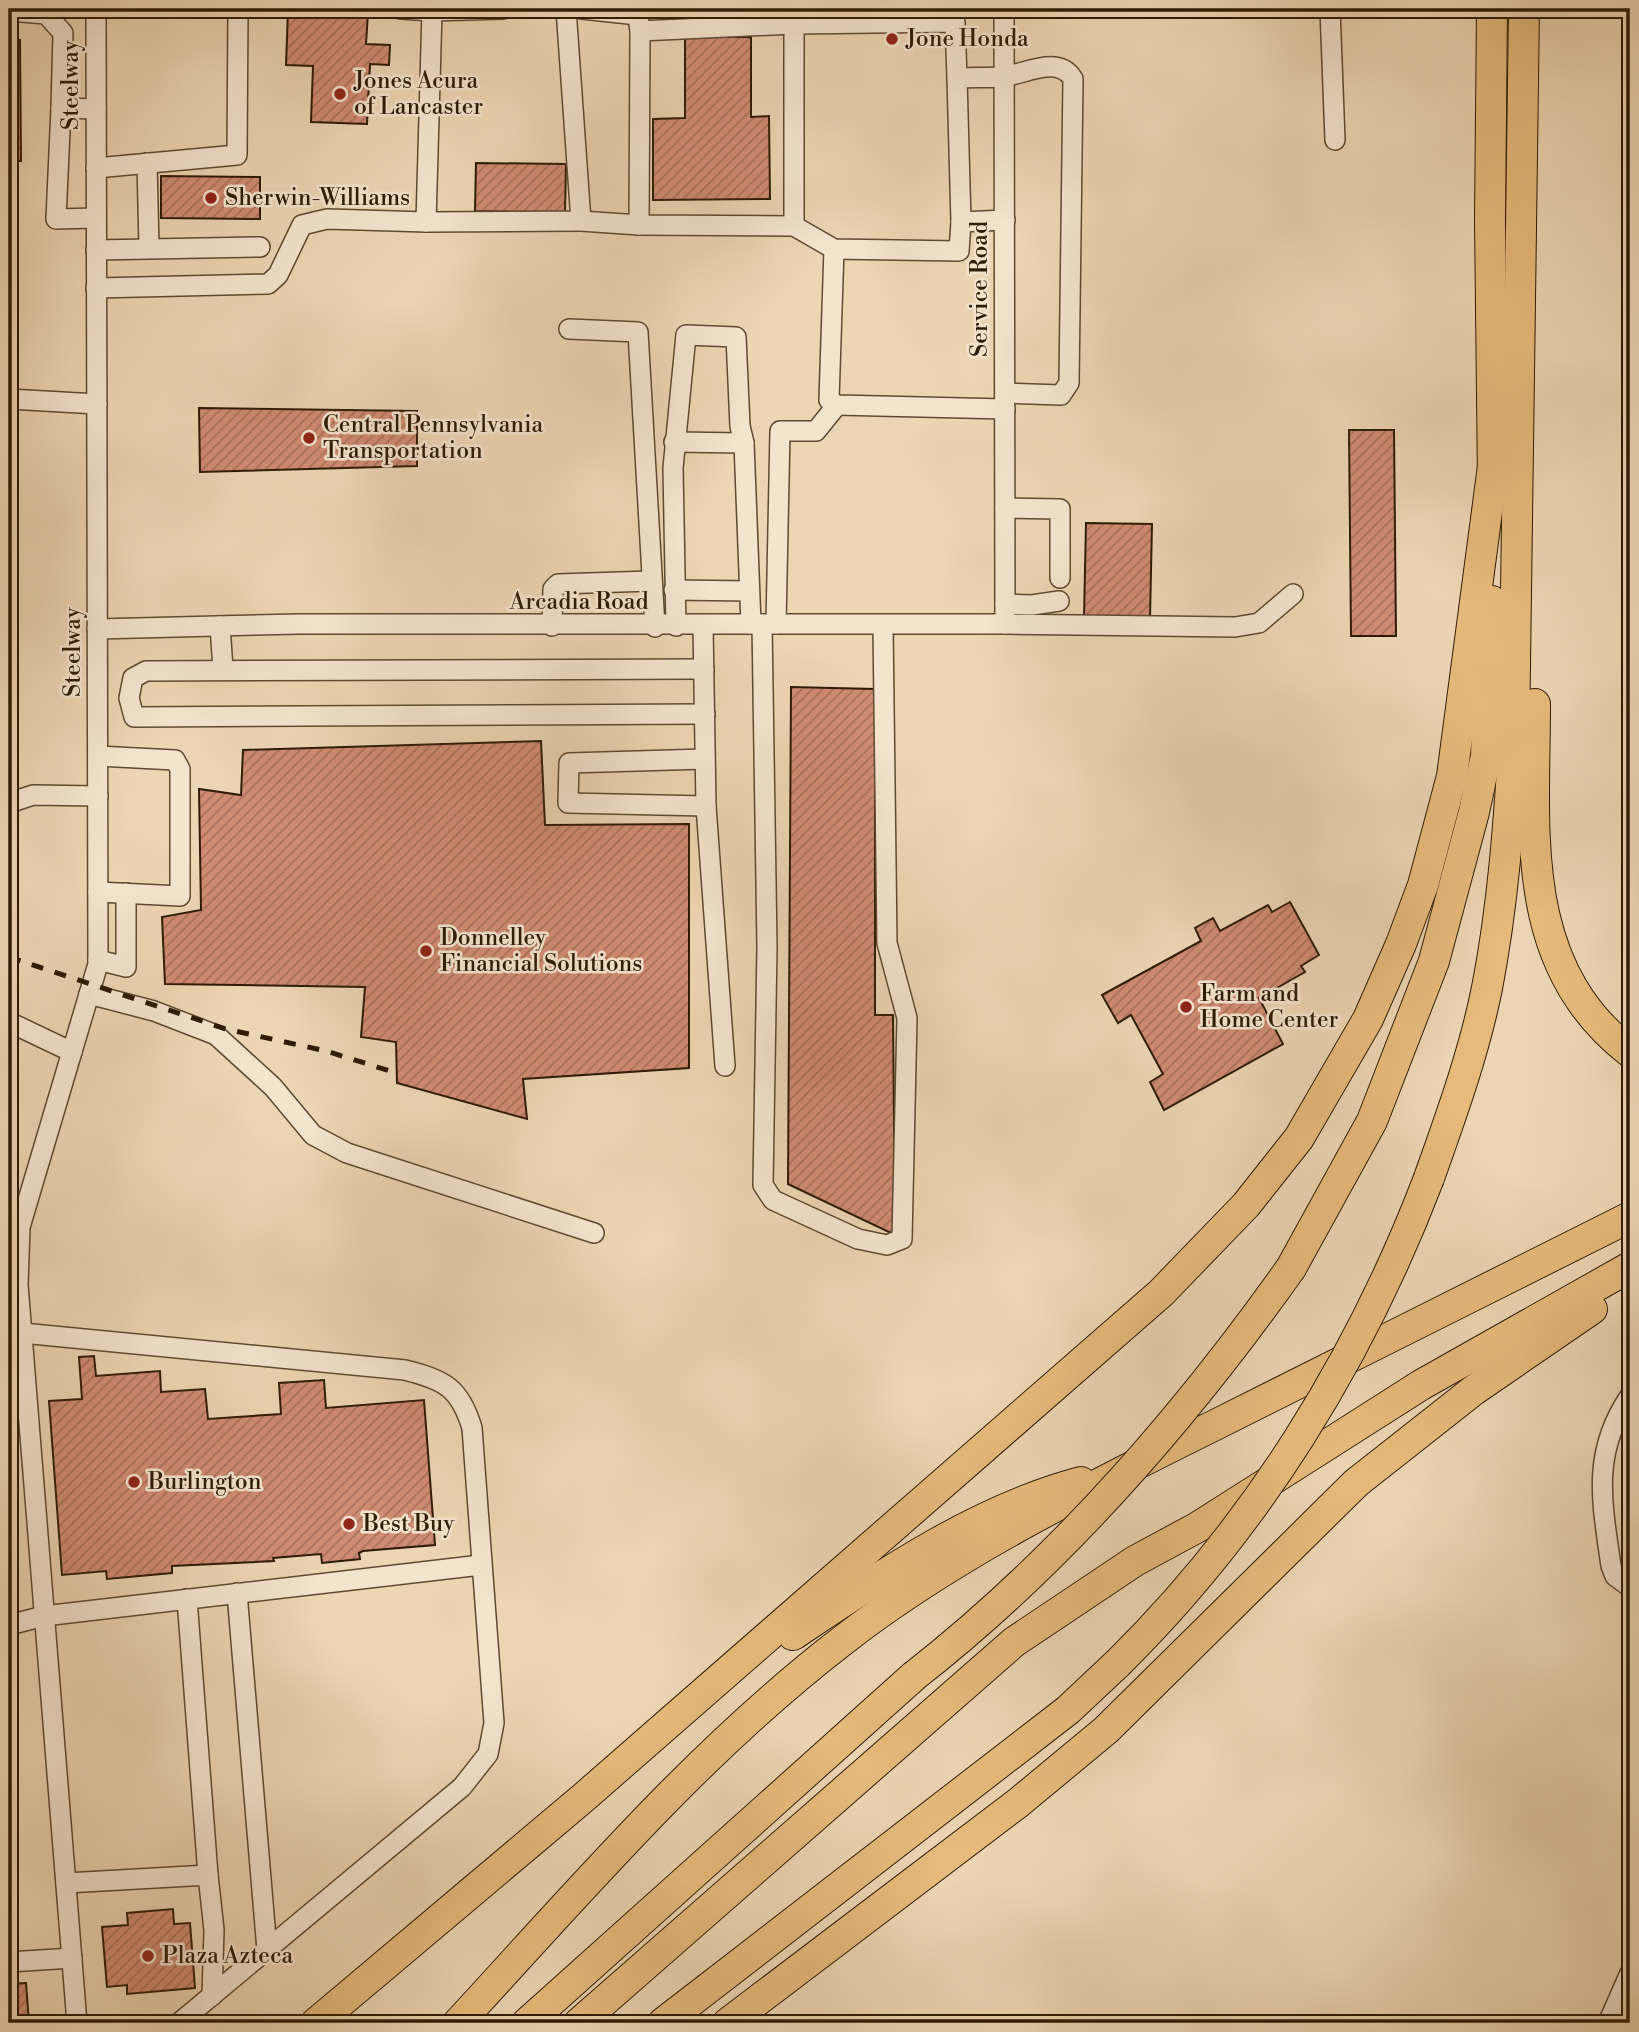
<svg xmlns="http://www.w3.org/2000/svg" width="1639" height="2032" font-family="'Libre Bodoni',serif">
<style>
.building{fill:url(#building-hatch);stroke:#2d1b04;stroke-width:2}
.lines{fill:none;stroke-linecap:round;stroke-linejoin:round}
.minor-casing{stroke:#5d4a30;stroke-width:22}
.highway-casing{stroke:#2d1b04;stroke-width:32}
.minor{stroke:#f3e4ce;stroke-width:19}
.highway{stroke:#e6ba7a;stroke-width:30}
.rail{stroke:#2d1b04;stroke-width:5;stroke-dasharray:12 12;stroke-linecap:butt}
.highway-bridge-casing{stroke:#2d1b04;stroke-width:32;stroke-linecap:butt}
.highway-bridge{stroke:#e6ba7a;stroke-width:30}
.poi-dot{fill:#8f2418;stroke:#f3e4ce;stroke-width:2.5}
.labels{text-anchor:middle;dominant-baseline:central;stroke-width:5;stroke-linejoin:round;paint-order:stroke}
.poi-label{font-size:23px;fill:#2d1b04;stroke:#f3e4ce;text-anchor:start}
.street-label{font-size:23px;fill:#2d1b04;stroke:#f3e4ce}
</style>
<defs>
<pattern id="building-hatch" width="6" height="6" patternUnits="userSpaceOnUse" patternTransform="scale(1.75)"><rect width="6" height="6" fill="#d08b73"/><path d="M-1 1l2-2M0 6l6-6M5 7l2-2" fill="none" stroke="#a9715c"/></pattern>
</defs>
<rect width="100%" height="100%" fill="#ecd5b3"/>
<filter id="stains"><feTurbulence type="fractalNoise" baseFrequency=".00286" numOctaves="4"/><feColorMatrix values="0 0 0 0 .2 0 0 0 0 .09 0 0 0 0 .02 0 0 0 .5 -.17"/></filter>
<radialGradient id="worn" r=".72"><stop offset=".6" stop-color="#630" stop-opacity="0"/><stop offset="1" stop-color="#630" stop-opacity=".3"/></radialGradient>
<g class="building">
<polygon points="288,10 368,13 366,44 390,45 389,65 370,64 367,124 311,122 313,66 286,65"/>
<polygon points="685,37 751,37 751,117 769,116 770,199 653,200 653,119 685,118"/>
<polygon points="9,40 20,40 21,161 9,161"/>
<polygon points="476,163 566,164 565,213 475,211"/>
<polygon points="161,176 260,177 260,219 161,218"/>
<polygon points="199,408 417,411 417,466 200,472"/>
<polygon points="1349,430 1394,430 1396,636 1351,636"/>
<polygon points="1086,523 1152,524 1150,618 1084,617"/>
<polygon points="791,687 875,689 875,1015 893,1015 895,1235 788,1184"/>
<polygon points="541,741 545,825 689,824 689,1068 523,1079 527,1119 397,1083 396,1042 361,1037 365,987 165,984 162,917 201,910 199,789 241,795 243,750"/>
<polygon points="1290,902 1319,955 1301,966 1305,972 1259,998 1283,1044 1164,1110 1150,1082 1163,1074 1131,1015 1118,1023 1102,995 1201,941 1195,928 1213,918 1220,931 1268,905 1272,912"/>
<polygon points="94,1356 96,1376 160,1371 161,1392 205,1389 208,1419 281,1414 279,1383 324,1380 326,1408 424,1400 435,1545 363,1551 359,1553 360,1559 322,1563 321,1554 273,1558 274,1561 172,1566 172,1573 107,1579 106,1571 62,1575 49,1401 82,1399 79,1357"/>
<polygon points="9,1390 15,1464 9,1464"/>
<polygon points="9,1390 15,1464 9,1464"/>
<polygon points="173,1909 174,1924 190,1923 195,1988 127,1994 127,1985 107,1987 102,1927 128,1925 127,1913"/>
<polygon points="26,1983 29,2023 9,2023 9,1984"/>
</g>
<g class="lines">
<g class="minor-casing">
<g id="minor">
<polyline points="401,9 432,11"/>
<polyline points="503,9 432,11 426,222 581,221 566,9"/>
<polyline points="582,9 638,15"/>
<polyline points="637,9 640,31 794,24"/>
<polyline points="1330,9 1335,140"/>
<polyline points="9,11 46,14 63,33 61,108"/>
<polyline points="640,31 639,225 794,226"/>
<polyline points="957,78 955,22 794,24 794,226 834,249 959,251 961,222"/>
<polyline points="147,163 149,247"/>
<polyline points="96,168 237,155 238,9"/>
<polyline points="95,218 56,219 61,108 96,109"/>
<path d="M1005,220L961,222L957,78C971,77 987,78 1001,77C1024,75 1058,54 1073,79L1069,383L1061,395L1005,393"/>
<polyline points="581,221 639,225"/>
<polyline points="834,249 829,400 837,405 1005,409"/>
<polyline points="96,250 260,247"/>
<polyline points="96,288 268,284 278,275 302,225 327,219 426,222"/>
<polyline points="569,329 638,332 655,627"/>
<polyline points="9,399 97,404"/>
<polyline points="674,442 744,443"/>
<polyline points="1005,508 1060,509 1060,578"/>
<polyline points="674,590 749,591"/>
<polyline points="1005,604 1032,605 1059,601"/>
<polyline points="762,624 767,947 763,1185 773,1200 858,1239 887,1245 902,1239 907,1018 887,943 883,625"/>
<polyline points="776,624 780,431 816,431 837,405"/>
<polyline points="1005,624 1235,627 1259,623 1293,594"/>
<polyline points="703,625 706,806 725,1066"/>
<polyline points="220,626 223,669"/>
<polyline points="552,626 553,589 558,584 651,581"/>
<polyline points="676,626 673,468 686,335 736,337 740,426 744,443 751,624"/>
<polyline points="97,629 299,624 1005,624 1004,9"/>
<polyline points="704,669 146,671 133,678 129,698 134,717 705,714"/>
<polyline points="98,756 175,760 180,769 180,896 98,892"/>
<polyline points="705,759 569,763 568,803 706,806"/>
<polyline points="9,803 33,795 98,796"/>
<polyline points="98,960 126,967 126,893"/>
<polyline points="89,994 154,1011 216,1035 273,1087 313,1135 347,1153 594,1233"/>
<polyline points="9,1022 72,1052"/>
<path d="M22,1333L405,1370C445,1380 460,1388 472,1428L494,1723L488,1754L462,1787L179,2023"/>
<path d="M1630,1396C1591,1453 1602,1502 1611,1566L1615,1576L1630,1587"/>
<polyline points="237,1593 267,1950"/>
<polyline points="187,1599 208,1875"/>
<polyline points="9,1625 44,1616 481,1565"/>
<polyline points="66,1883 208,1875 214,1930 212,1996"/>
<polyline points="9,1962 72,1958"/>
<polyline points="77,2023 18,1285 20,1227 98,964 96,9"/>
<polyline points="1608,2023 1630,1973"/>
</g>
</g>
<g class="highway-casing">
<g id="highway">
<polyline points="1492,9 1490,220 1493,484"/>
<path d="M1535,704C1535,831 1517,965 1630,1052"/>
<path d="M1429,1178C1451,1116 1474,1053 1487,988C1503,906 1509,822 1514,738L1524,9"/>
<polyline points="1291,1268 1372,1121 1434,961 1474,812 1486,756 1492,601"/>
<path d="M793,1635C882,1575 976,1510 1081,1482"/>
<polyline points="316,2023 583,1798 1161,1293 1246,1205 1299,1138 1368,1019 1401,944 1423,885 1452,776 1493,466"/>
<path d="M458,2023C581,1890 698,1752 842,1641C955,1553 1089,1488 1217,1424C1355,1355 1492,1286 1630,1217"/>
<polyline points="527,2023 914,1676"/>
<polyline points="579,2023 1014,1642 1135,1561 1198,1527 1421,1385 1630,1267"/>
<polyline points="663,2023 1068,1710 1118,1663"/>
<polyline points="728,2023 1018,1803 1106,1730 1356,1483 1474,1390 1592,1309"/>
</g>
</g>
<use href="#minor" class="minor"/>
<use href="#highway" class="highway"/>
<polyline class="rail" points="9,957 226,1029 326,1051 390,1071"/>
<g class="highway-bridge-casing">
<g id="highway-bridge">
<path d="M1118,1663C1256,1527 1360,1359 1429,1178"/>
<path d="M914,1676C1061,1561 1184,1419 1291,1268"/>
</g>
</g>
<use href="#highway-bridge" class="highway-bridge"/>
</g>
<g class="poi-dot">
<circle cx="892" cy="39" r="7"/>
<circle cx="340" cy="94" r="7"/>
<circle cx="211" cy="198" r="7"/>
<circle cx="309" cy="438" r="7"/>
<circle cx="426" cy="951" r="7"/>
<circle cx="1186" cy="1007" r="7"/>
<circle cx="134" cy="1482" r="7"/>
<circle cx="349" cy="1524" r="7"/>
<circle cx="148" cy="1956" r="7"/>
</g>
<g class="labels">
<g class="poi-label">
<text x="906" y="39">Jone Honda</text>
<text x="354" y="81">Jones Acura<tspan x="354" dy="26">of Lancaster</tspan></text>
<text x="225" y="198">Sherwin-Williams</text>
<text x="323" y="425">Central Pennsylvania<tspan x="323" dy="26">Transportation</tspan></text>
<text x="440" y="938">Donnelley<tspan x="440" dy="26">Financial Solutions</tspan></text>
<text x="1200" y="994">Farm and<tspan x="1200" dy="26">Home Center</tspan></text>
<text x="148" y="1482">Burlington</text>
<text x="363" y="1524">Best Buy</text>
<text x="162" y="1956">Plaza Azteca</text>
</g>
<g class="street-label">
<text transform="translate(71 85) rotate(-90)">Steelway</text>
<text transform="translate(980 289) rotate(-90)">Service Road</text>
<text x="579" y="602">Arcadia Road</text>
<text transform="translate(73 652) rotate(-90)">Steelway</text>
</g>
</g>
<rect width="1639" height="2032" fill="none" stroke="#ecd5b3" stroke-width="35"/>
<rect x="10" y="10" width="1618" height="2011" fill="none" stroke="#2d1b04" stroke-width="3.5"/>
<rect x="18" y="18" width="1604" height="1997" fill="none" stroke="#2d1b04" stroke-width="2"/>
<rect width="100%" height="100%" filter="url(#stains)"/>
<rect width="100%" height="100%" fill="url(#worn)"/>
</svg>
